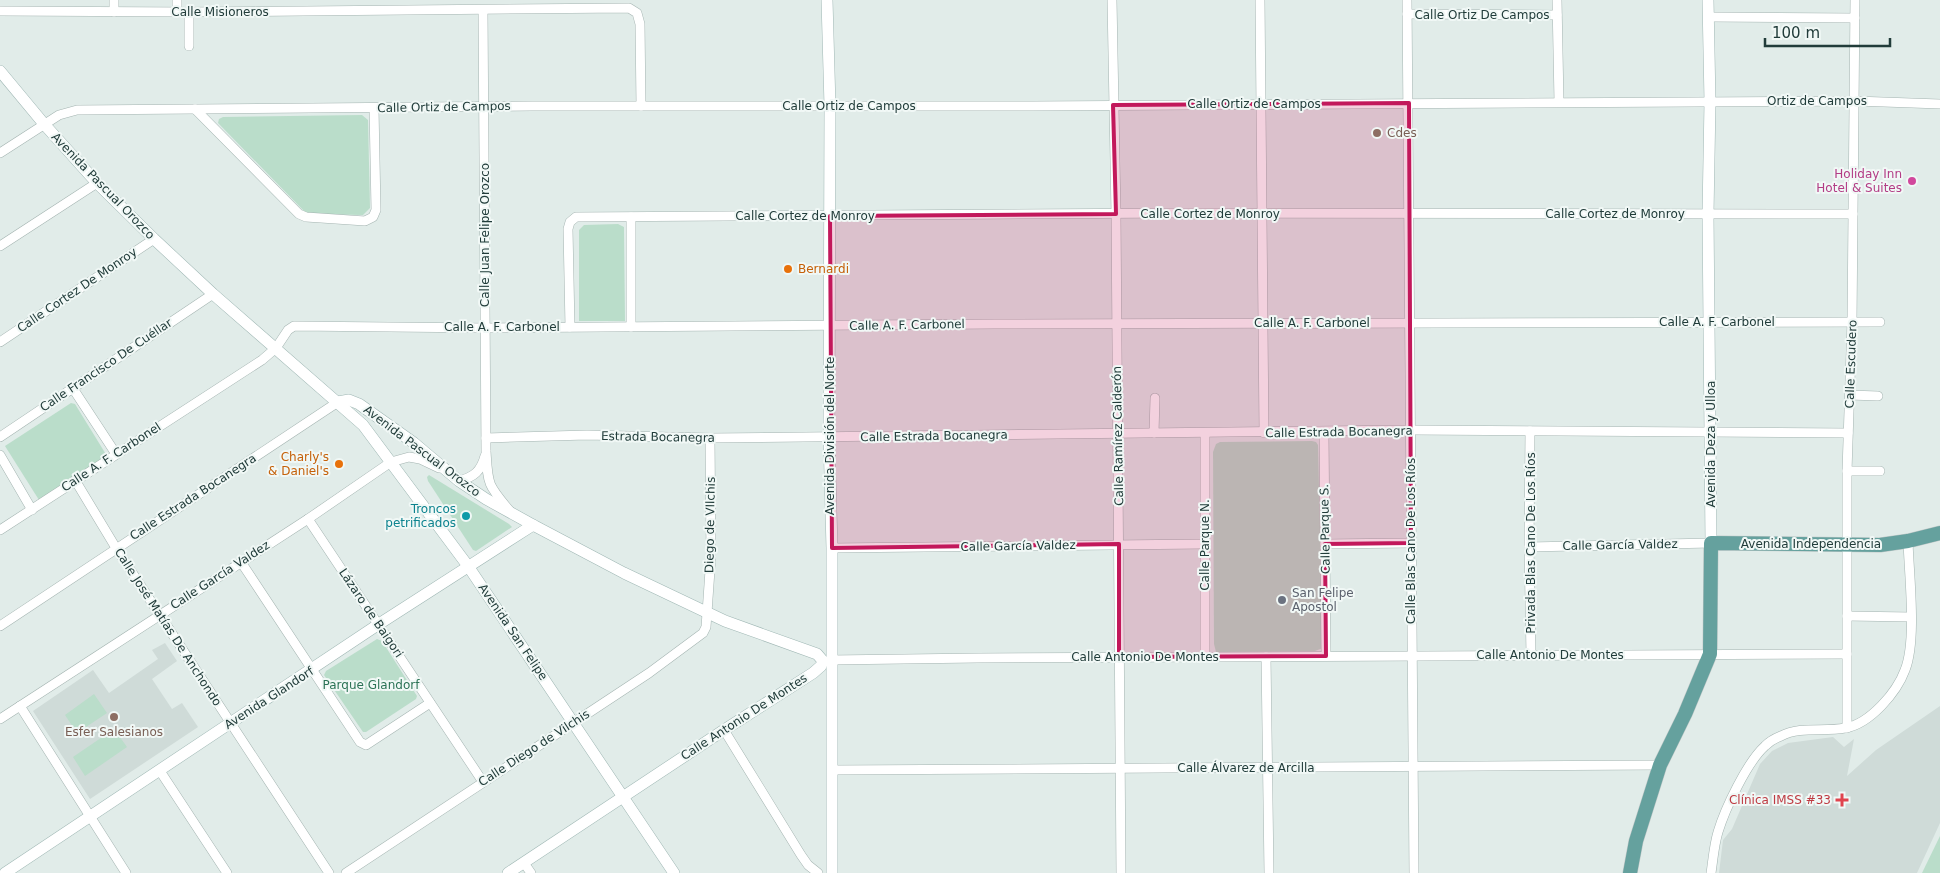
<svg xmlns="http://www.w3.org/2000/svg" width="1940" height="873" font-family="'DejaVu Sans',sans-serif">
<style>
.built{fill:#cfdbd8}
.green{fill:#baddca}
.lines{fill:none;stroke-linecap:round;stroke-linejoin:round}
.street-casing{stroke:#a4b4b1;stroke-width:10}
.secondary-casing{stroke:#9fb7b4;stroke-width:12}
.primary-casing{stroke:#c1c8c8;stroke-width:15}
.street{stroke:#fff;stroke-width:9}
.secondary{stroke:#fff;stroke-width:11}
.primary{stroke:#65a19e;stroke-width:14}
.marked{fill:#c2185b;fill-opacity:0.2;stroke:#c2185b;stroke-width:4;stroke-linejoin:round}
.education-dot{fill:#8d6e63;stroke:#f1f8f6;stroke-width:2}
.hotel-dot{fill:#d1479c;stroke:#f1f8f6;stroke-width:2}
.food-dot{fill:#e8710a;stroke:#f1f8f6;stroke-width:2}
.culture-dot{fill:#0f9aa8;stroke:#f1f8f6;stroke-width:2}
.worship-dot{fill:#6b7280;stroke:#f1f8f6;stroke-width:2}
.health-dot{fill:#e0444e;stroke:#f1f8f6;stroke-width:2}
.labels{text-anchor:middle;dominant-baseline:central;stroke-width:4;stroke-linejoin:round;paint-order:stroke}
.street-label{font-size:12px;fill:#213c3a;stroke:#f1f8f6}
.education-label{font-size:12px;fill:#785e54;stroke:#f1f8f6;text-anchor:start}
.hotel-label{font-size:12px;fill:#b23c85;stroke:#f1f8f6;text-anchor:end}
.food-label{font-size:12px;fill:#c56008;stroke:#f1f8f6;text-anchor:start}
.culture-label{font-size:12px;fill:#0d838f;stroke:#f1f8f6;text-anchor:end}
.worship-label{font-size:12px;fill:#5b616d;stroke:#f1f8f6;text-anchor:start}
.park-label{font-size:12px;fill:#2c7356;stroke:#f1f8f6}
.health-label{font-size:12px;fill:#be3a42;stroke:#f1f8f6;text-anchor:end}
</style>
<rect width="100%" height="100%" fill="#e1ece9"/>
<g class="built">
<polygon points="165,643 177,661 152,679 172,709 182,703 198,727 90,799 33,711 93,670 109,693 158,659 152,650"/>
<polygon points="1940,706 1940,823 1917,873 1719,873 1723,840 1732,829 1760,764 1772,751 1788,743 1833,737 1844,747 1854,739 1847,776 1876,750"/>
</g>
<g class="green">
<polygon points="362,115 368,120 370,208 363,215 308,214 304,211 218,123 219,119 223,117"/>
<polygon points="618,224 624,227 624,232 625,321 579,321 579,230 584,225"/>
<polygon points="71,403 75,404 107,456 39,500 5,446"/>
<polygon points="1312,441 1316,442 1318,445 1323,648 1315,651 1216,652 1214,644 1213,452 1216,444 1220,442"/>
<polygon points="429,475 509,524 512,527 476,551 473,550 428,481 427,477"/>
<polygon points="377,639 382,641 417,696 416,699 366,732 363,732 324,675 326,671"/>
<polygon points="94,694 107,713 77,733 65,715"/>
<polygon points="114,729 127,747 85,776 73,757"/>
<polygon points="1940,836 1940,873 1922,873"/>
</g>
<g class="lines">
<g class="street-casing">
<g id="street">
<polyline points="1112,0 1116,214 1121,873"/>
<polyline points="1260,0 1264,433"/>
<polyline points="1407,0 1414,873"/>
<polyline points="1557,0 1559,102"/>
<path d="M483,10L486,451C488,484 487,484 509,510"/>
<polyline points="0,11 189,12 629,8 637,13 640,24 641,106"/>
<polyline points="114,12 114,0"/>
<polyline points="177,12 177,0"/>
<polyline points="189,12 189,46"/>
<polyline points="1407,14 1557,15"/>
<polyline points="1709,17 1855,18"/>
<polyline points="195,109 299,214 306,217 365,221 373,217 376,210 374,108"/>
<polyline points="0,153 59,115 77,110 532,106 1033,106 1855,101 1940,104"/>
<polyline points="0,246 97,183"/>
<polyline points="570,327 568,229 570,222 576,217 1181,213 1853,214"/>
<polyline points="631,327 631,217"/>
<polyline points="0,342 154,239"/>
<polyline points="72,387 116,454"/>
<polyline points="1850,395 1878,396"/>
<polyline points="1530,431 1529,547 1531,655"/>
<polyline points="1154,433 1155,398"/>
<polyline points="1205,433 1205,656"/>
<polyline points="1324,433 1326,656"/>
<polyline points="0,437 213,294"/>
<polyline points="486,438 587,435 710,438 1411,430 1848,433"/>
<polyline points="0,455 32,510"/>
<polyline points="1847,471 1880,471"/>
<polyline points="75,480 116,548 329,873"/>
<path d="M459,481C474,477 481,471 485,456"/>
<polyline points="308,519 483,782"/>
<polyline points="0,530 262,360 276,348 288,330 294,326 485,328 995,324 1880,322"/>
<polyline points="1325,544 1411,543"/>
<polyline points="1529,547 1711,543"/>
<polyline points="832,548 1205,544"/>
<polyline points="241,562 360,742 366,745 430,703"/>
<polyline points="1847,616 1911,617"/>
<polyline points="0,626 338,402"/>
<polyline points="1266,657 1269,873"/>
<polyline points="831,660 978,658 1847,654"/>
<polyline points="20,706 126,873"/>
<polyline points="0,719 308,519 391,462 409,457 420,459 439,468"/>
<polyline points="1847,728 1847,471 1852,322 1855,0"/>
<polyline points="724,730 801,855 808,865 818,873"/>
<polyline points="832,770 1660,765"/>
<polyline points="160,771 227,873"/>
<polyline points="524,863 531,873"/>
<polyline points="346,873 649,673 703,633 706,627 711,556 710,438"/>
<path d="M1711,873C1713,860 1714,845 1718,832C1725,809 1747,762 1765,746C1769,742 1776,738 1781,736C1800,726 1824,732 1845,728C1870,724 1897,692 1905,670C1917,640 1909,575 1908,541"/>
</g>
</g>
<g class="secondary-casing">
<g id="secondary">
<polyline points="827,0 830,106 829,437 832,548 832,873"/>
<polyline points="1708,0 1710,102 1708,214 1711,543"/>
<polyline points="0,71 44,124 97,183 154,239 213,294 363,425 468,566 674,873"/>
<polyline points="338,402 349,400 359,404 414,443 459,481 486,499 533,525 624,573 725,621 817,654 823,661"/>
<polyline points="5,873 379,624 533,525"/>
<polyline points="508,873 724,730 813,673 821,666 823,661"/>
</g>
</g>
<g class="primary-casing">
<polyline id="primary" points="1630,873 1636,841 1660,765 1685,714 1710,654 1711,543 1880,545 1908,541 1940,533"/>
</g>
<use href="#street" class="street"/>
<use href="#secondary" class="secondary"/>
<use href="#primary" class="primary"/>
</g>
<path class="marked" d="M1409,103L1411,543L1325,544L1326,656L1119,657V544L832,548L830,216L1116,214L1113,105Z"/>
<g class="education-dot">
<circle cx="1377" cy="133" r="5"/>
<circle cx="114" cy="717" r="5"/>
</g>
<circle class="hotel-dot" cx="1912" cy="181" r="5"/>
<g class="food-dot">
<circle cx="788" cy="269" r="5"/>
<circle cx="339" cy="464" r="5"/>
</g>
<circle class="culture-dot" cx="466" cy="516" r="5"/>
<circle class="worship-dot" cx="1282" cy="600" r="5"/>
<path class="health-dot" d="M1839.5 792.5h5v5h5v5h-5v5h-5v-5h-5v-5h5z"/>
<g class="labels">
<g class="street-label">
<text x="220" y="12">Calle Misioneros</text>
<text x="1482" y="15">Calle Ortiz De Campos</text>
<text x="1817" y="101">Ortiz de Campos</text>
<text x="1254" y="104">Calle Ortiz de Campos</text>
<text x="849" y="106">Calle Ortiz de Campos</text>
<text transform="translate(444 107) rotate(-1)">Calle Ortiz de Campos</text>
<text transform="translate(103 186) rotate(46)">Avenida Pascual Orozco</text>
<text x="1210" y="214">Calle Cortez de Monroy</text>
<text x="1615" y="214">Calle Cortez de Monroy</text>
<text x="805" y="216">Calle Cortez de Monroy</text>
<text transform="translate(485 235) rotate(-90)">Calle Juan Felipe Orozco</text>
<text transform="translate(77 290) rotate(-34)">Calle Cortez De Monroy</text>
<text x="1717" y="322">Calle A. F. Carbonel</text>
<text x="1312" y="323">Calle A. F. Carbonel</text>
<text transform="translate(907 325) rotate(-1)">Calle A. F. Carbonel</text>
<text x="502" y="327">Calle A. F. Carbonel</text>
<text transform="translate(1851 364) rotate(-88)">Calle Escudero</text>
<text transform="translate(106 365) rotate(-34)">Calle Francisco De Cuéllar</text>
<text transform="translate(1339 432) rotate(-1)">Calle Estrada Bocanegra</text>
<text transform="translate(830 436) rotate(-90)">Avenida División del Norte</text>
<text transform="translate(934 436) rotate(-1)">Calle Estrada Bocanegra</text>
<text transform="translate(1118 436) rotate(-91)">Calle Ramírez Calderón</text>
<text transform="translate(658 437) rotate(1)">Estrada Bocanegra</text>
<text transform="translate(1711 444) rotate(-90)">Avenida Deza y Ulloa</text>
<text transform="translate(422 451) rotate(37)">Avenida Pascual Orozco</text>
<text transform="translate(111 457) rotate(-33)">Calle A. F. Carbonel</text>
<text transform="translate(193 497) rotate(-33)">Calle Estrada Bocanegra</text>
<text transform="translate(710 525) rotate(-89)">Diego de VIlchis</text>
<text transform="translate(1325 529) rotate(-91)">Calle Parque S.</text>
<text transform="translate(1411 541) rotate(-90)">Calle Blas Cano De Los Ríos</text>
<text transform="translate(1531 543) rotate(-90)">Privada Blas Cano De Los Ríos</text>
<text x="1811" y="544">Avenida Independencia</text>
<text transform="translate(1205 545) rotate(-90)">Calle Parque N.</text>
<text transform="translate(1620 545) rotate(-1)">Calle García Valdez</text>
<text transform="translate(1018 546) rotate(-1)">Calle García Valdez</text>
<text transform="translate(220 575) rotate(-33)">Calle García Valdez</text>
<text transform="translate(371 613) rotate(56)">Lázaro de Baigori</text>
<text transform="translate(168 627) rotate(57)">Calle José Matías De Anchondo</text>
<text transform="translate(513 632) rotate(56)">Avenida San Felipe</text>
<text x="1550" y="655">Calle Antonio De Montes</text>
<text x="1145" y="657">Calle Antonio De Montes</text>
<text transform="translate(269 698) rotate(-33)">Avenida Glandorf</text>
<text transform="translate(744 717) rotate(-33)">Calle Antonio De Montes</text>
<text transform="translate(534 748) rotate(-33)">Calle Diego de Vilchis</text>
<text x="1246" y="768">Calle Álvarez de Arcilla</text>
</g>
<g class="education-label">
<text x="1387" y="133">Cdes</text>
<text x="114" y="732" text-anchor="middle">Esfer Salesianos</text>
</g>
<g class="hotel-label">
<text x="1902" y="174">Holiday Inn<tspan x="1902" dy="14">Hotel &amp; Suites</tspan></text>
</g>
<g class="food-label">
<text x="798" y="269">Bernardi</text>
<text x="329" y="457" text-anchor="end">Charly's<tspan x="329" dy="14">&amp; Daniel's</tspan></text>
</g>
<g class="culture-label">
<text x="456" y="509">Troncos<tspan x="456" dy="14">petrificados</tspan></text>
</g>
<g class="worship-label">
<text x="1292" y="593">San Felipe<tspan x="1292" dy="14">Apostol</tspan></text>
</g>
<g class="park-label">
<text x="371" y="685">Parque Glandorf</text>
</g>
<g class="health-label">
<text x="1831" y="800">Clínica IMSS #33</text>
</g>
</g>
<path d="M1765 38v8h125v-8" fill="none" stroke="#213c3a" stroke-width="2.5"/>
<text x="1772" y="38" font-size="15" fill="#213c3a" stroke="#f1f8f6" stroke-width="4" paint-order="stroke">100 m</text>
</svg>
